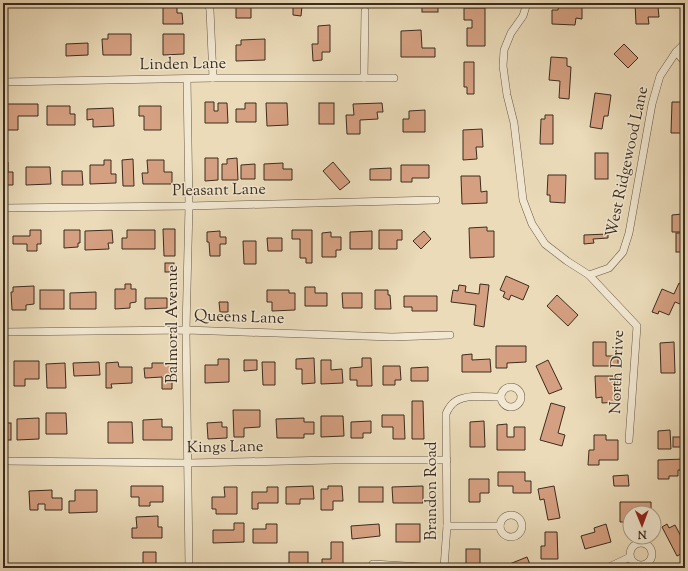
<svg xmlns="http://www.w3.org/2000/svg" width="688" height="571" font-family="'Sorts Mill Goudy',serif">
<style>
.building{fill:#d5a081;stroke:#3b2c1f}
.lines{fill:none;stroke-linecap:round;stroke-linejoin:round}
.minor-casing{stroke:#675846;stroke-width:8}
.minor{stroke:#f2e8d2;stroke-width:7}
.labels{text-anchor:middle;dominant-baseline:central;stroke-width:3;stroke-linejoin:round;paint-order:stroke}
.street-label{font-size:16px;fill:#3b2c1f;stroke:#f2e8d2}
</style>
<rect width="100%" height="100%" fill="#ebdbb9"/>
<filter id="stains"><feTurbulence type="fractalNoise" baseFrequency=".005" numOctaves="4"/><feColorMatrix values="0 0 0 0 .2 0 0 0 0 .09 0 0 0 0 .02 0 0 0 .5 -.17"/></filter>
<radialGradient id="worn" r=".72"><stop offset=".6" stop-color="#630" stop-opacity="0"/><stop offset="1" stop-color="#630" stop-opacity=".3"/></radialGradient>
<g class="building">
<polygon points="163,3 177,3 177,13 182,13 183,24 163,24"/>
<polygon points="236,3 253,3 253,7 251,7 251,18 236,18"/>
<rect x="422" y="3" width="16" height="9"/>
<polygon points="559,3 582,3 582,19 576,18 575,25 552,24 552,10 558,10"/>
<polygon points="635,3 654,3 654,7 658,7 659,17 648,17 649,24 636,24"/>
<polygon points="293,5 302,6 301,16 293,15"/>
<polygon points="464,8 485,8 485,46 467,46 467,28 472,28 472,20 464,20"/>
<polygon points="330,25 330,52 322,52 322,60 313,61 312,44 318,44 318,26"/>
<polygon points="421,30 422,48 435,48 435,57 401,57 401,31"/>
<polygon points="108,34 131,34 131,55 103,55 102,39 108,39"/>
<polygon points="163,34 184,34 184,54 163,55"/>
<polygon points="265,39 265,60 236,61 236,45 241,45 241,40"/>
<polygon points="88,43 88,55 66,56 66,44"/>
<polygon points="624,44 638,58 628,68 614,54"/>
<polygon points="551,57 567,58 567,66 571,67 569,99 559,98 560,81 549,80"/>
<polygon points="464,62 474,62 474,94 467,94 467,87 464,87"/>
<polygon points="595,93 611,95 608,116 604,116 602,129 590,127"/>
<polygon points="205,102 214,102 214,111 218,111 218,103 227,103 228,123 205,123"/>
<polygon points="672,102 685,102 683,133 671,133"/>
<polygon points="245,103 256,103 256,122 236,122 236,109 245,109"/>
<polygon points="266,103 287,103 288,125 267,126"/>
<rect x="319" y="103" width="15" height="21"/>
<polygon points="382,103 383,112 377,112 378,119 360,120 360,134 347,134 346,115 354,115 353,104"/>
<polygon points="7,104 38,104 38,116 18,116 18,130 3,130 3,115 7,115"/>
<polygon points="47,106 70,106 70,114 75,114 75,125 47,125"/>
<polygon points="139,106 161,106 161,130 144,130 144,116 139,116"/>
<polygon points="113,108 114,126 93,127 93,119 87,120 87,109"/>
<polygon points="425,110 425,132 403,132 403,119 409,119 409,111"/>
<polygon points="545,115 553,115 553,144 540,144 541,119 545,119"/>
<polygon points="482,129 483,147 476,147 477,159 463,160 463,130"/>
<rect x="595" y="153" width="13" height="26"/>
<polygon points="205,158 218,158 218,180 205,181"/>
<polygon points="237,158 238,180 222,180 222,164 227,164 227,159"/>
<polygon points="133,159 134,186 123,186 122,160"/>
<polygon points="104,160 111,160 111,174 116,174 116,183 90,184 90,165 104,165"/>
<polygon points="147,160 164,160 164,172 172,172 172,184 143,184 142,173 148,173"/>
<polygon points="3,162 8,162 8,172 13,172 13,185 3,185"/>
<polygon points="333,162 350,182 340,190 323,171"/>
<polygon points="283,163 283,169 292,169 292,180 264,180 264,164"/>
<polygon points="255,164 255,179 241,179 241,165"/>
<polygon points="401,165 429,165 429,178 412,178 412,182 401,182"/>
<polygon points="26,167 50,167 51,184 26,185"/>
<polygon points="391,168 391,180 370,180 370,169"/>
<polygon points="62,171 82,171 83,185 62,185"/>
<polygon points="548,175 566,175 565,203 550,202 550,195 547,195"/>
<polygon points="461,176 480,176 481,192 487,191 487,203 462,204"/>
<polygon points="682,214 683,232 672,232 672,215"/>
<polygon points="487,227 487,231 494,231 494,257 470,258 469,228"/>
<polygon points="163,229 175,229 175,256 164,256"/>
<polygon points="30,230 41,230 41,244 37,244 37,251 27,251 27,244 13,244 13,236 30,236"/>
<polygon points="64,230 80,230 80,243 78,243 78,247 64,248"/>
<polygon points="112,230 113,243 108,243 109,249 85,250 85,231"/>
<polygon points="127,230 155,230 155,249 122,249 122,238 127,238"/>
<polygon points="292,230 312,230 312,263 306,263 306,258 300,258 300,239 292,239"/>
<polygon points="379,230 402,230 402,240 397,240 397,249 379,249"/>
<polygon points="220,231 220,237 226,237 226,244 220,244 220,256 210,256 209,242 207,242 207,232"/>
<polygon points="372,231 372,249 350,249 350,232"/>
<polygon points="424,231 431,239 421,249 413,241"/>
<polygon points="331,232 331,237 341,237 341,250 336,250 336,257 322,257 322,233"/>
<rect x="676" y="233" width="9" height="19"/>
<polygon points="608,234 608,238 593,239 594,243 584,244 584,235"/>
<polygon points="267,238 282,238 282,251 268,251"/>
<polygon points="243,241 256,241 256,264 244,264"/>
<rect x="165" y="263" width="9" height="9"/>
<polygon points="506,276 529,286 523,300 511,295 509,300 503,297 505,292 500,290"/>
<polygon points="679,283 685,286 685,306 675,302 669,315 659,311 658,314 652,312 662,289 674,294"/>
<polygon points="125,284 131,284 131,289 136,289 136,302 130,303 130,308 115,309 115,289 125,289"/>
<polygon points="480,284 489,285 484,327 474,325 476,305 451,302 453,290 458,291 459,285 466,286 465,292 479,294"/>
<polygon points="34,286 34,304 26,305 26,310 12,310 11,292 13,292 13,287"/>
<polygon points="305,287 315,287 315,293 327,293 327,306 305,306"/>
<rect x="40" y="290" width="24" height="19"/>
<polygon points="267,290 289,290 289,293 295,293 295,310 272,311 272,302 267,302"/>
<polygon points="375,290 388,290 388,295 390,295 391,309 375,309"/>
<polygon points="96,292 96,309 70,309 70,293"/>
<polygon points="342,293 362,293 362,308 343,308"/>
<polygon points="557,295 578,315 568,326 547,306"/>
<polygon points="404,296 437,296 437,311 412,311 412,307 404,307"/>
<polygon points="145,298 167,298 167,308 145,309"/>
<polygon points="219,302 228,302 228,312 220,312"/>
<polygon points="593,342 606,342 606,356 618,356 618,366 593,366"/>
<polygon points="674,342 675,373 661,373 660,343"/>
<polygon points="496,346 526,346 526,362 507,363 507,368 496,368"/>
<polygon points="472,354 472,360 490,359 491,372 462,372 462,355"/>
<polygon points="314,358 315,383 302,384 302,369 296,369 296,359"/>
<polygon points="362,358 371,358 372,386 357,386 357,380 350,380 350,368 362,367"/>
<polygon points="218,359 229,359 229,382 205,383 205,365 218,365"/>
<rect x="3" y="360" width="4" height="20"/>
<polygon points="244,360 257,360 257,370 244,371"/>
<polygon points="321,360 331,360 331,370 342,369 343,383 321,384"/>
<polygon points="548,360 562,389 549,394 536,366"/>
<polygon points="14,361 39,361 39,379 25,379 25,386 14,386"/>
<polygon points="99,362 100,375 74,376 73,363"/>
<polygon points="118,362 119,367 132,367 132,383 111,384 112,388 106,388 106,363"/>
<polygon points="262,362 275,362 275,385 263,385"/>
<polygon points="65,363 66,388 47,388 46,364"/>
<polygon points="152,363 172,363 172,389 162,389 162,377 145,378 144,368 152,368"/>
<polygon points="383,366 400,366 401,380 395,380 395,385 383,385"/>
<polygon points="428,367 428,381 411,381 411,368"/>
<polygon points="595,376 617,376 618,402 602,403 602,397 596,398"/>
<polygon points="412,401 423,401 424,439 412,439"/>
<polygon points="551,403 565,407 558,433 565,435 562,446 540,440"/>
<polygon points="233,410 260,410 260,427 244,428 244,437 234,437"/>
<polygon points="46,413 66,413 67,434 46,434"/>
<polygon points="382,415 404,415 405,439 393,439 393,427 382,427"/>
<polygon points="321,416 343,416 344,436 321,437"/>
<polygon points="39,418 39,439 17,440 17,419"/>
<polygon points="304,418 304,422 314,422 314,434 304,434 304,438 277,438 276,419"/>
<polygon points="162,419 162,427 172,427 172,440 143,440 143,420"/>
<polygon points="371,421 371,433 363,433 363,438 351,438 351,422"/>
<polygon points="484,421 485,447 470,447 470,422"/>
<polygon points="108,422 132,422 133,443 108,443"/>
<polygon points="222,422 222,427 227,427 227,438 208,439 207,423"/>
<rect x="3" y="423" width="8" height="17"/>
<polygon points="507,424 507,437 514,437 514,427 525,427 525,450 497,450 497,425"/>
<polygon points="670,430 671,449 658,449 658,431"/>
<polygon points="594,435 606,435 606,440 618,440 618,460 599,460 599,465 588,465 589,450 594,450"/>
<rect x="673" y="437" width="9" height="10"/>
<polygon points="684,459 684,470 678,470 678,476 669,476 669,479 658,479 658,460"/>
<polygon points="498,472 525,472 525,481 531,481 531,493 513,493 513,486 498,486"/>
<polygon points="628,475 629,486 614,486 613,476"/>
<polygon points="469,479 489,479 489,493 480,493 480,502 469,502"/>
<polygon points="131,486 163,486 163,502 150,502 150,506 139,506 139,497 131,497"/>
<polygon points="313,486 314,499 300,499 300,504 286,504 286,487"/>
<polygon points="328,486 342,486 343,501 333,501 333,510 321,510 321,489 328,489"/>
<polygon points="423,486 423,503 393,503 392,487"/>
<polygon points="554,486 560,518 548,520 544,499 540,500 538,489"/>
<polygon points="224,487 237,487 237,514 216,514 216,509 212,509 212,497 225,497"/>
<polygon points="267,487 278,487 278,503 258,503 258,509 252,509 252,492 267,492"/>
<rect x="359" y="487" width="24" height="15"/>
<polygon points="52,490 52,498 62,498 62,510 45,510 45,504 38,504 38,510 30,510 29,491"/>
<polygon points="75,490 97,490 97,512 69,513 69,501 75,501"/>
<polygon points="620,502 651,502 651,513 630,513 630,522 620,522"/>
<polygon points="158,516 158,527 162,527 162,538 132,538 132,528 137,528 136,517"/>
<polygon points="234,523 244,523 244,542 213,543 213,530 234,530"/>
<polygon points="266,524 277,524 277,543 253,543 253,529 266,529"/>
<polygon points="379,524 380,536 352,539 351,526"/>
<rect x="396" y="524" width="24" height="18"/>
<polygon points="606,524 611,542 585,549 581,536 595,532 594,528"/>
<polygon points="667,524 669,528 675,525 685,544 685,552 677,556 662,527"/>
<polygon points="545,532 557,532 558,559 541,559 541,546 545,546"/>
<polygon points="331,542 343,542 343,568 322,568 322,559 331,559"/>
<rect x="466" y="549" width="14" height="19"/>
<polygon points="143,552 156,552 156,566 161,566 161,568 143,568"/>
<rect x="289" y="552" width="19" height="16"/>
<polygon points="527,557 531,567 508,568 507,565"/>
</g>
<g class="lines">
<g class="minor-casing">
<g id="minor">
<polyline points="208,3 210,10 213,78"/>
<polyline points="527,3 523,16 511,33 504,50 503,66 507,95 514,123 523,200 532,224 545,244 567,261 589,275 637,326 629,440"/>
<polyline points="676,52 685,62"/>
<polyline points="364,78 365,11"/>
<polyline points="187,79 189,206 186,330 189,568"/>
<polyline points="3,82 213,78 394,78"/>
<polyline points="3,208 189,206 436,200"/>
<polyline points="589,275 609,268 623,252 629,233 652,104 660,76 676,52 685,43"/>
<polyline points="3,332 186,330 392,337 450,335"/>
<circle cx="511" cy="397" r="10"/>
<polyline points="3,461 188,463 334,460 447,460"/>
<circle cx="511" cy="526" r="11"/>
<polyline points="447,526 500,526"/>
<circle cx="641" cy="554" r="11"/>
<polyline points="373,564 439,568"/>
<polyline points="189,567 268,568"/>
<path d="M444,568L447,526L446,414C448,409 451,404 456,401C468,394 487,397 501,397"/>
<polyline points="607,568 630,557"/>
</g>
</g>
<use href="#minor" class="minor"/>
</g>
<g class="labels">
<g class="street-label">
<text transform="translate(183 65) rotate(-1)">Linden Lane</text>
<text transform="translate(628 162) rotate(-78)">West Ridgewood Lane</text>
<text transform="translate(219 191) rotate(-1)">Pleasant Lane</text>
<text transform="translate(239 318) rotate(2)">Queens Lane</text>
<text transform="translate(173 324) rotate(-90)">Balmoral Avenue</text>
<text transform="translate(618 372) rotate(-88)">North Drive</text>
<text transform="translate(225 448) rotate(-1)">Kings Lane</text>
<text transform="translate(432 491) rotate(-90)">Brandon Road</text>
</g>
</g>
<rect width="688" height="571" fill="none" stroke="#ebdbb9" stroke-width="16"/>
<rect x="4" y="4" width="680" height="563" fill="none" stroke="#3b2c1f" stroke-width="2"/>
<rect x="8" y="8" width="672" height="555" fill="none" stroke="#3b2c1f"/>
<g transform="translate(642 525) rotate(179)"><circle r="19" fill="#f2e8d2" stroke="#a99d8a"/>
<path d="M0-3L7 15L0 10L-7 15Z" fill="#8f2418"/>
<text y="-6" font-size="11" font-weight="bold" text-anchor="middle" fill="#3b2c1f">N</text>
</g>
<rect width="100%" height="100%" filter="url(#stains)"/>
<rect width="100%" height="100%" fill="url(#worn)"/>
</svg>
